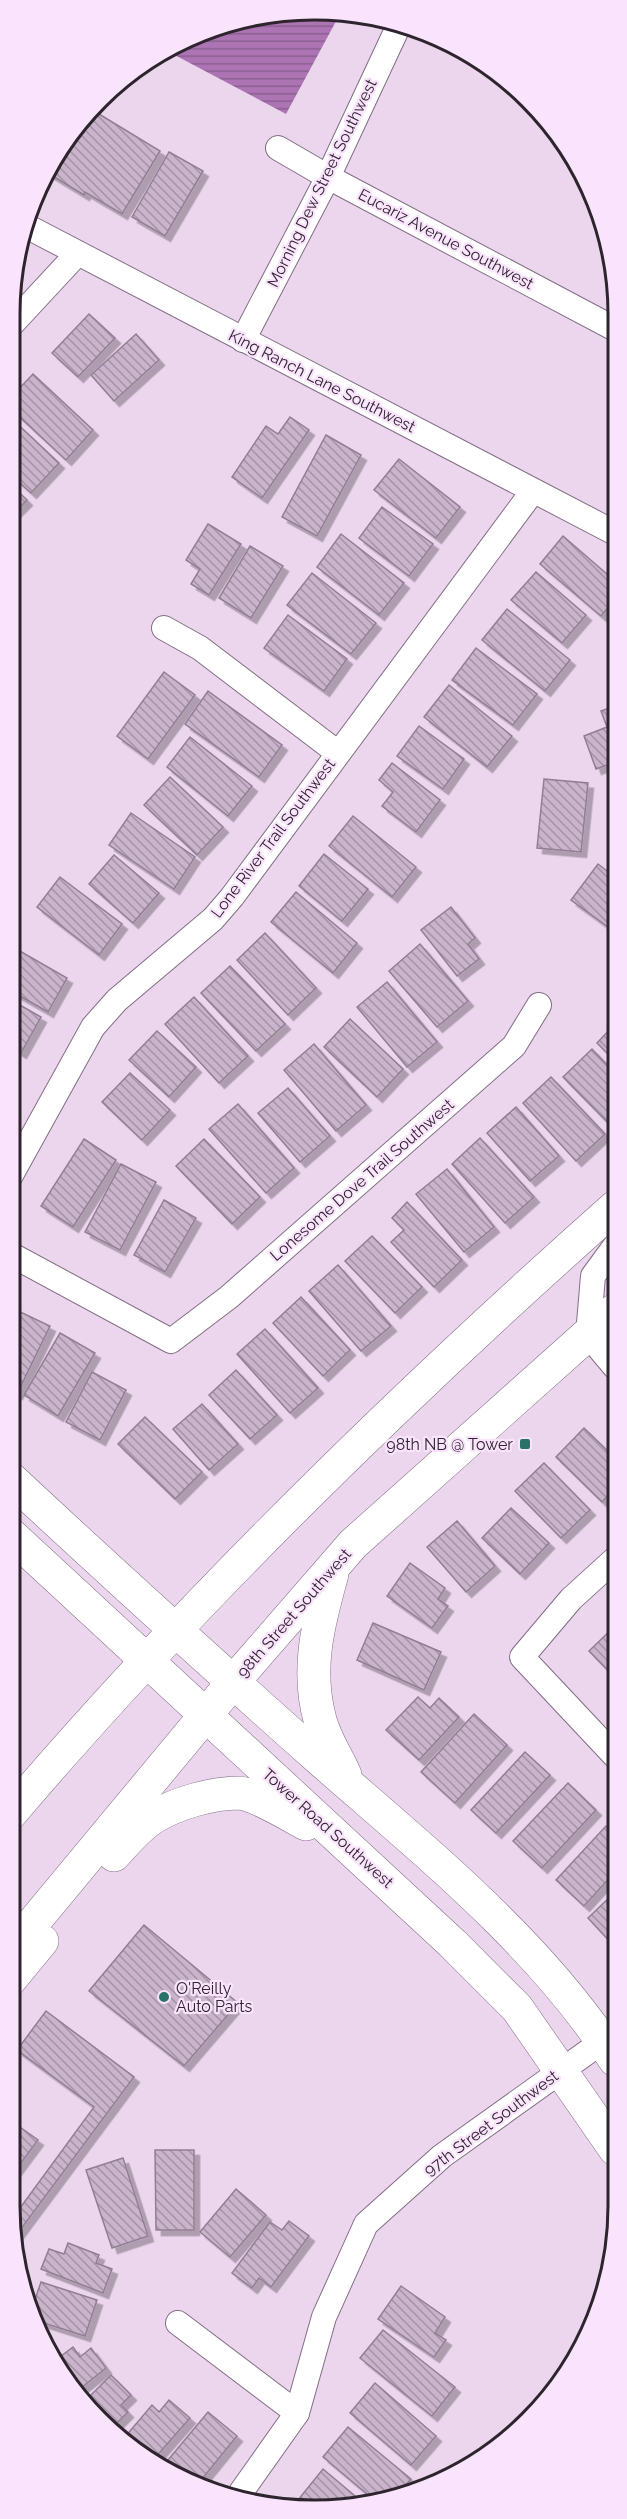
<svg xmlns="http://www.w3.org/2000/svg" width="627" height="2519" font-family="Raleway,sans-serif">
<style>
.water{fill:url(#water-rules)}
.building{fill:url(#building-back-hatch);stroke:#927e94;stroke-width:1.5;filter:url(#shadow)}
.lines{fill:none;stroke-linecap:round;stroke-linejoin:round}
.street-casing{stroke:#826e84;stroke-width:26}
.secondary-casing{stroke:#826e84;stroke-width:34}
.street{stroke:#fff;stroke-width:24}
.secondary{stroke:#fff;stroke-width:33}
.poi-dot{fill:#297169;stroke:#fae3fc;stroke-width:2}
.labels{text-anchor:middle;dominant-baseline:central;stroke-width:4.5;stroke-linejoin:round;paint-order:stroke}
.street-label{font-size:16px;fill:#2d242d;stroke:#fae3fc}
.poi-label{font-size:16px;fill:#2d242d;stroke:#fae3fc;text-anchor:end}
.rim{fill:none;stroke:#2d242d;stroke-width:3}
</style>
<defs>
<pattern id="water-rules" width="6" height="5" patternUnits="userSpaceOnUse" patternTransform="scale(1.5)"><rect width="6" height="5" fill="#ac74b3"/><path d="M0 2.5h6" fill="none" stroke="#8c5f92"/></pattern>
<pattern id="building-back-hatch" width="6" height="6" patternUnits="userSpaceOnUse" patternTransform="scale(1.5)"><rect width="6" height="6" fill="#c9b4cb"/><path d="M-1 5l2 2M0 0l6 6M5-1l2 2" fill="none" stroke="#a492a5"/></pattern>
<filter id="shadow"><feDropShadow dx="5.5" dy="5.5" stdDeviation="0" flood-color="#0004"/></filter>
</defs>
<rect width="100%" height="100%" fill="#ecd6ee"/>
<polygon class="water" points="341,12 286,114 169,52 235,19"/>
<g class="building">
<polygon points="94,111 160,151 122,214 85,192 84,195 46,172 60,150"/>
<polygon points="169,152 203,171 165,236 132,217"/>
<polygon points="89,314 115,338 78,377 52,353"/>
<polygon points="136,334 159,360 114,401 91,375"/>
<polygon points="33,374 93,430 66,460 11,409 11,397"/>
<polygon points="290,417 309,430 262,498 232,477 266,426 278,434"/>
<polygon points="11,418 59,463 31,493 11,475"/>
<polygon points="326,435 361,455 317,536 282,517"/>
<polygon points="399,459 460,507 436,538 374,490"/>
<polygon points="11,485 27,500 11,516"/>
<polygon points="382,507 433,544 409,576 359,538"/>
<polygon points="208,524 241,544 209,595 191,584 200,569 186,560"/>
<polygon points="341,534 404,583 379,615 317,567"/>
<polygon points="563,536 615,581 615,599 601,616 540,564"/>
<polygon points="250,546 283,566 251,618 219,598"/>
<polygon points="536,572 586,615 562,643 511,600"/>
<polygon points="312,573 376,623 351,654 287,605"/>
<polygon points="507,609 570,660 545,691 482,640"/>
<polygon points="288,615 347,659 324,691 264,648"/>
<polygon points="476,648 537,694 513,725 452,680"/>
<polygon points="164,672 195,695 148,759 117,736"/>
<polygon points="449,685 512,736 487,767 424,717"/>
<polygon points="208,691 282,745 259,777 185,724"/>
<polygon points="615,706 615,762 596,769 584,736 607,727 601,711"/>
<polygon points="419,726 464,759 443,789 397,756"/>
<polygon points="190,737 252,786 228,816 167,767"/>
<polygon points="392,763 440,800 416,832 382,806 393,792 379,780"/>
<polygon points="170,777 223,827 197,855 144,805"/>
<polygon points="544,779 588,783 581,852 537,848"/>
<polygon points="131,813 195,857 174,889 109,845"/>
<polygon points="353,816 416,867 392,897 329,846"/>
<polygon points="324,854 368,889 342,921 299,886"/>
<polygon points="114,855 159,893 133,923 89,884"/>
<polygon points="598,864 615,877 615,932 571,900"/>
<polygon points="60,877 122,924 99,955 37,907"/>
<polygon points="296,892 357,943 333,973 271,922"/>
<polygon points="451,907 475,938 468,944 479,959 457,976 421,930"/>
<polygon points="265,933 316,988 288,1015 237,960"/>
<polygon points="420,944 468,1001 437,1027 389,971"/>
<polygon points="11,946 67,978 48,1012 11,991"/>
<polygon points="230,966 285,1024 256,1051 201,993"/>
<polygon points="387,982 437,1042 407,1067 357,1007"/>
<polygon points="194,997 248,1056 219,1083 165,1024"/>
<polygon points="11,1000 41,1017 21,1053 11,1047"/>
<polygon points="350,1019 403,1069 377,1097 324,1047"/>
<polygon points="615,1024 615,1061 597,1043"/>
<polygon points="157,1031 196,1067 169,1097 129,1060"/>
<polygon points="314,1044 366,1105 336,1131 284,1070"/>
<polygon points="592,1049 615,1073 615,1116 608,1123 563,1077"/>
<polygon points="130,1073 170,1110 142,1140 102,1102"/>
<polygon points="551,1077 605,1134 576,1161 523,1103"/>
<polygon points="288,1088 330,1136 300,1162 258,1113"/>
<polygon points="238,1104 294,1168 266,1193 209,1129"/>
<polygon points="516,1107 559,1156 530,1181 487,1133"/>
<polygon points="480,1138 534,1197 505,1223 452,1164"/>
<polygon points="84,1139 116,1160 73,1227 41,1206"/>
<polygon points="204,1139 260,1197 232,1224 176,1166"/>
<polygon points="121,1164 156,1182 120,1250 85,1232"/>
<polygon points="447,1169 494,1227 464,1252 416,1194"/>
<polygon points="164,1200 196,1218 165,1272 134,1255"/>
<polygon points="407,1202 462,1260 434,1287 391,1242 404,1230 392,1218"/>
<polygon points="372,1236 422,1287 395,1313 345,1261"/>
<polygon points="338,1265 391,1326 361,1351 309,1291"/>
<polygon points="301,1297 350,1350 323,1376 273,1323"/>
<polygon points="14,1309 50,1326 17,1394 10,1391 10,1317"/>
<polygon points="265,1329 318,1388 290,1413 237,1354"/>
<polygon points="60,1333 95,1353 58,1416 24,1395"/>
<polygon points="236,1370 277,1415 250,1439 209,1395"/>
<polygon points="92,1372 126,1390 100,1440 66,1422"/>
<polygon points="202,1404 238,1444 209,1470 173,1429"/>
<polygon points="145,1417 202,1472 175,1499 118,1444"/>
<polygon points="584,1428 615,1458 615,1488 602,1502 556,1457"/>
<polygon points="544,1463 590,1510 561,1538 515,1491"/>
<polygon points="511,1508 549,1543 520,1574 482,1538"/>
<polygon points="457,1521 495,1566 466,1592 427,1547"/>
<polygon points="410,1563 445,1588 438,1599 448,1606 432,1628 387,1596"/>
<polygon points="373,1623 441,1652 424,1690 357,1660"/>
<polygon points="615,1626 615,1678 589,1651"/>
<polygon points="418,1697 430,1708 439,1698 459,1717 419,1760 386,1730"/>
<polygon points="474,1714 507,1745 455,1803 421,1772"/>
<polygon points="525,1752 550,1775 496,1833 471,1810"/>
<polygon points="568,1783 596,1810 542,1868 513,1841"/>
<polygon points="606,1826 615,1834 615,1872 584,1906 556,1880"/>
<polygon points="615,1892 615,1947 588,1918"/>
<polygon points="144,1925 238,2003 184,2066 89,1991"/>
<polygon points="46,2011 134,2077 15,2237 12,2219 94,2107 17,2050"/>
<polygon points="17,2125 38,2140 9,2179 9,2136"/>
<polygon points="155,2150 194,2150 194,2230 156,2230"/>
<polygon points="123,2158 148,2236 112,2248 86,2170"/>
<polygon points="236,2189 266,2215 230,2257 200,2232"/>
<polygon points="289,2221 309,2236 271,2287 259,2278 252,2288 232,2273 270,2222 282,2230"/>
<polygon points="68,2243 99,2255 96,2263 112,2269 103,2293 41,2269 49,2249 64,2254"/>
<polygon points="41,2282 97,2300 85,2336 31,2319 30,2314"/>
<polygon points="401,2286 445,2317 435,2333 446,2340 434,2357 378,2319"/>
<polygon points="383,2330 455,2387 432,2416 360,2358"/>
<polygon points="73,2347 80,2357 91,2348 106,2368 76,2392 56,2360"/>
<polygon points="111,2375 131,2395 121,2405 128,2412 112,2428 83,2403"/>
<polygon points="375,2383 436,2436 411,2465 350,2413"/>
<polygon points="169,2400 190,2418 154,2459 125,2437 152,2405 159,2412"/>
<polygon points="208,2412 237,2436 198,2484 179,2479 163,2466"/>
<polygon points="348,2427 411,2479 396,2496 373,2499 323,2457"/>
<polygon points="323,2469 361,2501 307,2508 298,2500"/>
</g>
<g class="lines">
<g class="street-casing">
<g id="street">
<polyline points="278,148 328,177 615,329"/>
<polyline points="30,228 615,533"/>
<polyline points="12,324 77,254"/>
<polyline points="243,340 328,177 399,25"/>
<polyline points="164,628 200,648 338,753"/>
<polyline points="10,1177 93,1027 117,1000 213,919 232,897 533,491"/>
<polyline points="10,1254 171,1341 229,1297 514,1046 539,1005"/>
<polyline points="615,1367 588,1335 593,1276 615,1246"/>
<polyline points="615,1756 522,1657 571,1599 615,1559"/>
<polyline points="178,2323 297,2413"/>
<polyline points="239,2495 297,2413 324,2317 366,2224 442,2156 603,2041"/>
</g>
</g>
<g class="secondary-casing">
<g id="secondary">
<path d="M10,1478C114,1575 219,1670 325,1764C429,1855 539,1943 615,2060"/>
<polyline points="10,1534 452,1943 517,2008 615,2149"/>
<path d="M332,1574C318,1624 306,1669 320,1720C325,1739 337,1757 345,1775"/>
<path d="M10,1814C195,1597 401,1397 615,1207"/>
<path d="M114,1855C126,1842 139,1826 154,1817C177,1803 212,1793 239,1793C255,1794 291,1816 306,1824"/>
<polyline points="9,1952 233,1682 353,1544 615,1310"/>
<polyline points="9,1981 42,1941"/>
</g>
</g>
<use href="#street" class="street"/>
<use href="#secondary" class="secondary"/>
</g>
<g class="poi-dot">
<rect x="519" y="1438" width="12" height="12" rx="3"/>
<circle cx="164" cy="1997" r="6"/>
</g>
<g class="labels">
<g class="street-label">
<text transform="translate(322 183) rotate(-64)">Morning Dew Street Southwest</text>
<text transform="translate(446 239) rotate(28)">Eucariz Avenue Southwest</text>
<text transform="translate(322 381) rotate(27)">King Ranch Lane Southwest</text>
<text transform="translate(273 838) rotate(-53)">Lone River Trail Southwest</text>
<text transform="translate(362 1180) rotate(-41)">Lonesome Dove Trail Southwest</text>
<text transform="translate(294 1613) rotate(-49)">98th Street Southwest</text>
<text transform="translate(328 1828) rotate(42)">Tower Road Southwest</text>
<text transform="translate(491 2123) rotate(-37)">97th Street Southwest</text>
</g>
<g class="poi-label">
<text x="513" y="1444">98th NB @ Tower</text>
<text x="176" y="1988" text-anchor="start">O'Reilly<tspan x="176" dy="18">Auto Parts</tspan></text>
</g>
</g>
<path d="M0 0H627V2519H0ZM314 20H314A294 294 0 0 1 608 314V2206A294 294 0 0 1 314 2500H314A294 294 0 0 1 20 2206V314A294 294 0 0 1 314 20Z" fill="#fae3fc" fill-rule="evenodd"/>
<path class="rim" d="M314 20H314A294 294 0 0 1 608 314V2206A294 294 0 0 1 314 2500H314A294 294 0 0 1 20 2206V314A294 294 0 0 1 314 20Z"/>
</svg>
